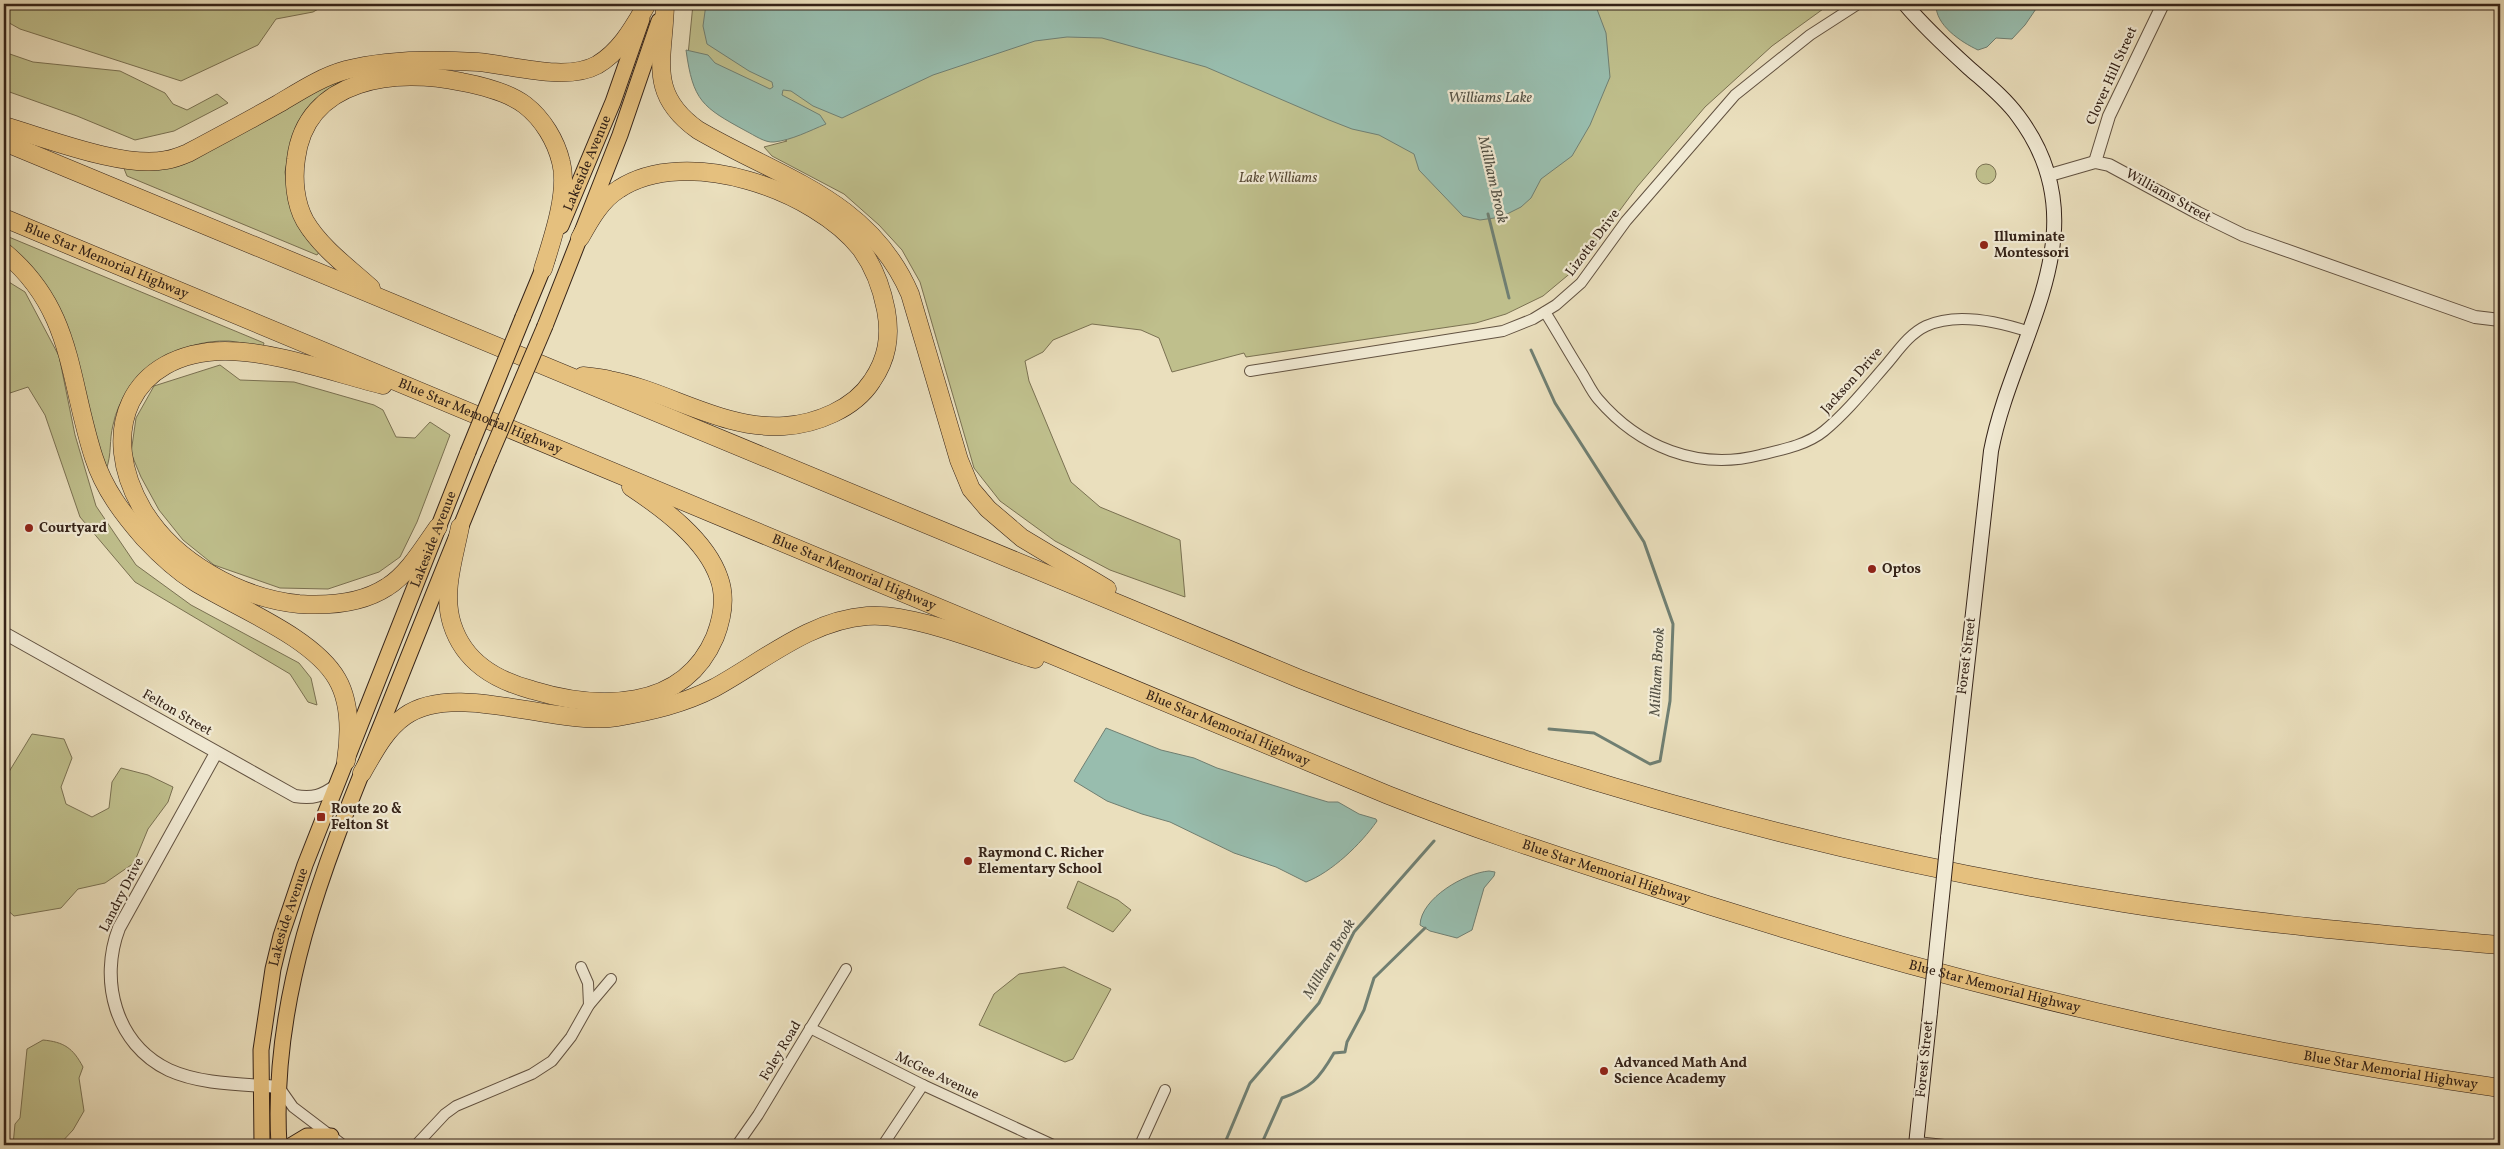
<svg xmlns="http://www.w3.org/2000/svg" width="2504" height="1149" font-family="Vollkorn,serif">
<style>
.green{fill:#bfbf8c;stroke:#7a7152}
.water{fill:#98bdae;stroke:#707f72}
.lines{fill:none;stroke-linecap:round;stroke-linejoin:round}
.stream{stroke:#707f72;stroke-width:3}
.minor-casing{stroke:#625241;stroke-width:12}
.tertiary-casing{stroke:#625241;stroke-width:14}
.secondary-casing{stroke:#352318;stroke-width:16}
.primary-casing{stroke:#352318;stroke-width:17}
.motorway-casing{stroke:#352318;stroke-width:19}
.minor{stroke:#f1ead4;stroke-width:10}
.tertiary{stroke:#f1ead4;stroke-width:12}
.secondary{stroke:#f1ead4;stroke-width:14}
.primary{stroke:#e5c07e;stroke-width:15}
.motorway{stroke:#e5c07e;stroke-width:18}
.secondary-bridge-casing{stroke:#352318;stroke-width:16;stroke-linecap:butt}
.primary-bridge-casing{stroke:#352318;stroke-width:17;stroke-linecap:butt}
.secondary-bridge{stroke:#f1ead4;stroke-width:14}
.primary-bridge{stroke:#e5c07e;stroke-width:15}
.poi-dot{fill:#8f2418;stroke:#f1ead4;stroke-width:2}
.labels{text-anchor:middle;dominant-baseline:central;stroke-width:4.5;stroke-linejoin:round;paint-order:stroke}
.street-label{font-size:14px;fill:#352318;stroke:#f1ead4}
.park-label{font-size:14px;font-style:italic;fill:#584a35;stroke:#f1ead4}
.poi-label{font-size:14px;font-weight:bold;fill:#352318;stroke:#f1ead4;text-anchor:start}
.water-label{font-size:15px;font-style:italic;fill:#535145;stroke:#f1ead4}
</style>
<rect width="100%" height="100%" fill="#eadfbd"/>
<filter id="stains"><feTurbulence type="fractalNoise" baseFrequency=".004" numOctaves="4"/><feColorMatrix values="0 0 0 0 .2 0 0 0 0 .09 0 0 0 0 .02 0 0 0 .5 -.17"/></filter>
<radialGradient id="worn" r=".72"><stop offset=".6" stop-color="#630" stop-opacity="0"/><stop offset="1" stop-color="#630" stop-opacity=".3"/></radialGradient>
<g class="green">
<polygon points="4,4 327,4 313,12 276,19 258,45 181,81 20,29 4,20"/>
<polygon points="693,4 1830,4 1772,46 1705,107 1637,187 1579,266 1543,296 1506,314 1476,323 1246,357 1244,353 1172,372 1159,338 1141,330 1092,324 1053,340 1043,352 1025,361 1029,381 1071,482 1100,507 1180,540 1185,597 1110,570 1055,541 1000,501 974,468 920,282 902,250 879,225 844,194 772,156 764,147 787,141 721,107 688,55"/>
<polygon points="4,52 33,62 120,71 165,93 173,104 187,110 217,94 228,103 174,131 135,140 77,116 4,90"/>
<polygon points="343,81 291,143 285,172 289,203 304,236 320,251 317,255 127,176 123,166 138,168 334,83"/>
<circle cx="1986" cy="174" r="10"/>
<path d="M4,235L264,343L263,347C252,345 240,342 229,341C178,339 123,374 113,425C109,440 112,454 106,470C77,390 82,296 4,245Z"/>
<polygon points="4,279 25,292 59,356 75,435 96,506 136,565 191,605 299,663 311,678 317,705 308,702 290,674 135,582 80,517 45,415 28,387 4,395"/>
<polygon points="220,365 240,380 294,382 374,405 383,410 396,437 415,438 430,422 450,435 417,522 400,557 379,572 328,589 280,588 214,565 183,540 159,510 141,477 131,453 136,418 154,386"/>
<polygon points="32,734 64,739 72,758 61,787 66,804 92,817 109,808 112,782 121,768 148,775 173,787 168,802 148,829 134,863 105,883 78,889 61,908 14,916 4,907 4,780"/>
<polygon points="1078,881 1118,900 1131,910 1113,932 1067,908"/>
<polygon points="1064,967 1111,989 1073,1059 1065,1062 979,1025 994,994 1019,974"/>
<path d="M43,1040C64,1042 73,1048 83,1067L79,1078L84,1111L73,1130L59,1145H13L15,1124L20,1118L27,1049Z"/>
</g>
<g class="water">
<path d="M706,4H1595L1606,33L1610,77L1590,125L1572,156L1541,179L1531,198L1521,207L1501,217L1480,220L1463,216L1419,170L1414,154L1379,135L1352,129L1329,120L1206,67L1102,38L1067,37L1035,41L933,75L842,118L813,106L791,91L783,90L782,95L820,115L826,124C809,131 792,140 774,142C765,143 754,135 746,131C702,107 693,101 686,50L708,55L715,63L770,89L773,87L772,82L749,71L707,44L703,26Z"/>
<path d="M1936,4H2036L2038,6L2025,25L2012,39L1996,38L1987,47L1978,50C1961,42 1935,25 1936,4Z"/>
<path d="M1106,728L1161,750L1194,758L1217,768L1308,796L1328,802H1338L1359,814L1376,819L1377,821C1361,844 1332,872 1306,882L1276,867L1234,853L1170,822L1142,814L1107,801L1074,781Z"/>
<path d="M1489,871L1495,872L1494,876L1484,888L1472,930L1457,938L1430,931L1420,925C1421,898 1465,873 1489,871Z"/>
</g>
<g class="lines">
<g class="stream">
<polyline points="1488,214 1509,298"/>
<polyline points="1531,350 1555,403 1644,542 1673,624 1670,701 1660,761 1650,764 1594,733 1549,729"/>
<polyline points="1224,1145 1250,1083 1319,1003 1354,932 1434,841"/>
<path d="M1261,1145L1282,1098C1311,1088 1319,1079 1334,1053L1345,1052L1347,1042L1364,1010L1374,978L1425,928"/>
</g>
<g class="minor-casing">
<g id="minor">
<path d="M1545,312C1557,331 1568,351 1580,370C1586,379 1591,391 1598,399C1639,447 1698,471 1760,455C1781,450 1807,445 1824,431C1847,412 1866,388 1886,365C1898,351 1909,334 1926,326C1956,312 2000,322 2030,332"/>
<polyline points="1250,371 1503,331 1533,319 1556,305 1581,283 1626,221 1735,95 1810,35 1858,4"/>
<polyline points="581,967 588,983 589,1005"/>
<polyline points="810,1028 923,1085 1053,1145"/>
<polyline points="279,1087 293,1107 343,1145"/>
<polyline points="1917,1142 1944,1145"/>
<polyline points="416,1145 445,1114 456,1106 532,1074 552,1061 571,1037 589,1005 611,979"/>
<polyline points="737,1145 758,1115 846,969"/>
<polyline points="883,1145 923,1085"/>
<polyline points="1140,1145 1165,1090"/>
</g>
</g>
<g class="tertiary-casing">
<g id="tertiary">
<polyline points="2095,162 2109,116 2163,4"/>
<polyline points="2050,175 2095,162 2109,165 2198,213 2243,235 2475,317 2500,320"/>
<path d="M4,633L295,796C313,799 322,796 337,785"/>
<path d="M216,753L119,928C99,980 115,1044 169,1070C202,1085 244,1084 279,1087"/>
</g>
</g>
<g class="secondary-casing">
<g id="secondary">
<path d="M1905,4C1924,27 1947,48 1969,68C1986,83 2004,97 2018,116C2104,230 2013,336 1991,451L1948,838"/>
<polyline points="1916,1145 1930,1012"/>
</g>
</g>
<g class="primary-casing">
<g id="primary">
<path id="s1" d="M561,226L613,102L642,19"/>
<polyline points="523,317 547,259"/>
<polyline points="545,326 620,135 659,21"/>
<path id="s2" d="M262,1145L261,1050L273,969L281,936L305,865L468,452"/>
<path d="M279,1145C270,993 326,861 382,723C417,635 452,547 488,460"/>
<polyline points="292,1145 307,1136 331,1136"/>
</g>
</g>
<g class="motorway-casing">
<g id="motorway">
<path d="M665,4C664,58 646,93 698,130C780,178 869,199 910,294L959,460L971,489L988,509L1022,538L1107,589"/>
<path d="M4,126C46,138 124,169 166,160C174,159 181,156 188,153C218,137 248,121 278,104C300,91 321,77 346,70C388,59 434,59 478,62C512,65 566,82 597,65C621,51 634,26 647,4"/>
<path d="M4,142L1300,679C1565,783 1844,858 2124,903C2249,923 2375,934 2500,945"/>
<path id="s3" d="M4,218L1388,795C1469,827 1551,854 1634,881C1916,975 2206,1046 2500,1088"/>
<path d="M580,238C590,220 601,200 619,189C686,145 815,190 861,249C874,267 882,289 886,310C891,337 887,359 872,381C854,409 816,424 784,426C723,430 668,391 610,380C601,378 592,377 583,376"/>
<path d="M4,252C74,310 68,379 94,458C104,489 123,514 144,538C159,554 176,570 195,582C237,608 313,637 337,679C351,703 350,734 346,761"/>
<path d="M371,288C349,268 321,248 305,221C295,203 293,179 296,159C306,77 397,68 462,82C483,86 508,92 525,105C543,119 556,141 561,162C569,192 552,240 543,269"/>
<path d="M383,385C335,373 274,351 225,351C129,352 97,433 143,510C174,562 240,598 299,604C329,606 361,604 387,587C408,574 423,548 438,527"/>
<path d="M460,527C454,558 442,592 452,624C464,662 495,680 532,690C598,710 683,712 715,637C722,619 726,597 719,578C706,540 664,509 631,487"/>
<path d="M362,773C374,752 385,730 405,716C456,680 555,727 617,717C651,711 683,704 714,688C762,662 810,620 867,616C912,612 990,645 1035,659"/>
</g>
</g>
<use href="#minor" class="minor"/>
<use href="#tertiary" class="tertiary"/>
<use href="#secondary" class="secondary"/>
<use href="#primary" class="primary"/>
<use href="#motorway" class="motorway"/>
<g class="secondary-bridge-casing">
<polyline id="secondary-bridge" points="1930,1012 1948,838"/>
</g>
<g class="primary-bridge-casing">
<g id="primary-bridge">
<polyline points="468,452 523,317"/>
<polyline points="488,460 545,326"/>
</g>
</g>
<use href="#secondary-bridge" class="secondary-bridge"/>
<use href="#primary-bridge" class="primary-bridge"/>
</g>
<g class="poi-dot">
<circle cx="1984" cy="245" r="5"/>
<circle cx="29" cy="528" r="5"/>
<circle cx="1872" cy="569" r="5"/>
<rect x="316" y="812" width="10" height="10" rx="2.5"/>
<circle cx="968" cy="861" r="5"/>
<circle cx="1604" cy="1071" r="5"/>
</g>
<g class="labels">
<g class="street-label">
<text transform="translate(2112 76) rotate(-66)">Clover Hill Street</text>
<text stroke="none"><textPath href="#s1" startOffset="68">Lakeside Avenue</textPath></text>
<text transform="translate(2168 196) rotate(29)">Williams Street</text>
<text transform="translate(1593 243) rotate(-53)">Lizotte Drive</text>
<text stroke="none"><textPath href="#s3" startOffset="111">Blue Star Memorial Highway</textPath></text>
<text transform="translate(1852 381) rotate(-48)">Jackson Drive</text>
<text stroke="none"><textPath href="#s3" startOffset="516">Blue Star Memorial Highway</textPath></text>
<text stroke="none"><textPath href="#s2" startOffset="636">Lakeside Avenue</textPath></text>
<text stroke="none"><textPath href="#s3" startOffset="921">Blue Star Memorial Highway</textPath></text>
<text transform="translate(1967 656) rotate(-83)">Forest Street</text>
<text transform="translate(177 713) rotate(30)">Felton Street</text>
<text stroke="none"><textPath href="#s3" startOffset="1326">Blue Star Memorial Highway</textPath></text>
<text stroke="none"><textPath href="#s3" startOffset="1731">Blue Star Memorial Highway</textPath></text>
<text transform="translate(122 895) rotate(-63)">Landry Drive</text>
<text stroke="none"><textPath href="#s2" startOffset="231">Lakeside Avenue</textPath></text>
<text stroke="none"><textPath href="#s3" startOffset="2136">Blue Star Memorial Highway</textPath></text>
<text transform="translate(781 1051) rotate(-59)">Foley Road</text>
<text transform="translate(1925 1059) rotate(-84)">Forest Street</text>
<text stroke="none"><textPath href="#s3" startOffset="2541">Blue Star Memorial Highway</textPath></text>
<text transform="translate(937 1076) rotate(26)">McGee Avenue</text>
</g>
<g class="park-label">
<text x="1278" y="178">Lake Williams</text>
</g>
<g class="poi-label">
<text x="1994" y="237">Illuminate<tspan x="1994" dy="16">Montessori</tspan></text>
<text x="39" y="528">Courtyard</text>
<text x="1882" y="569">Optos</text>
<text x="331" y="809">Route 20 &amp;<tspan x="331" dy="16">Felton St</tspan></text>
<text x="978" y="853">Raymond C. Richer<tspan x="978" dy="16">Elementary School</tspan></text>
<text x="1614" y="1063">Advanced Math And<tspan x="1614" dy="16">Science Academy</tspan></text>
</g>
<g class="water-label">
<text x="1490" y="98">Williams Lake</text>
<text transform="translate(1492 180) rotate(77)">Millham Brook</text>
<text transform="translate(1658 672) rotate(-87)">Millham Brook</text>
<text transform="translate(1330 959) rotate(-60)">Millham Brook</text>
</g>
</g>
<rect width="2504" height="1149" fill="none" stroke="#eadfbd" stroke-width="20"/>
<rect x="5" y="5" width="2494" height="1139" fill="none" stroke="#352318" stroke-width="2.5"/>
<rect x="10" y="10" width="2484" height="1129" fill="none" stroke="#352318"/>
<rect width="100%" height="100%" filter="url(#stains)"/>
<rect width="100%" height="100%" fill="url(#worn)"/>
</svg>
